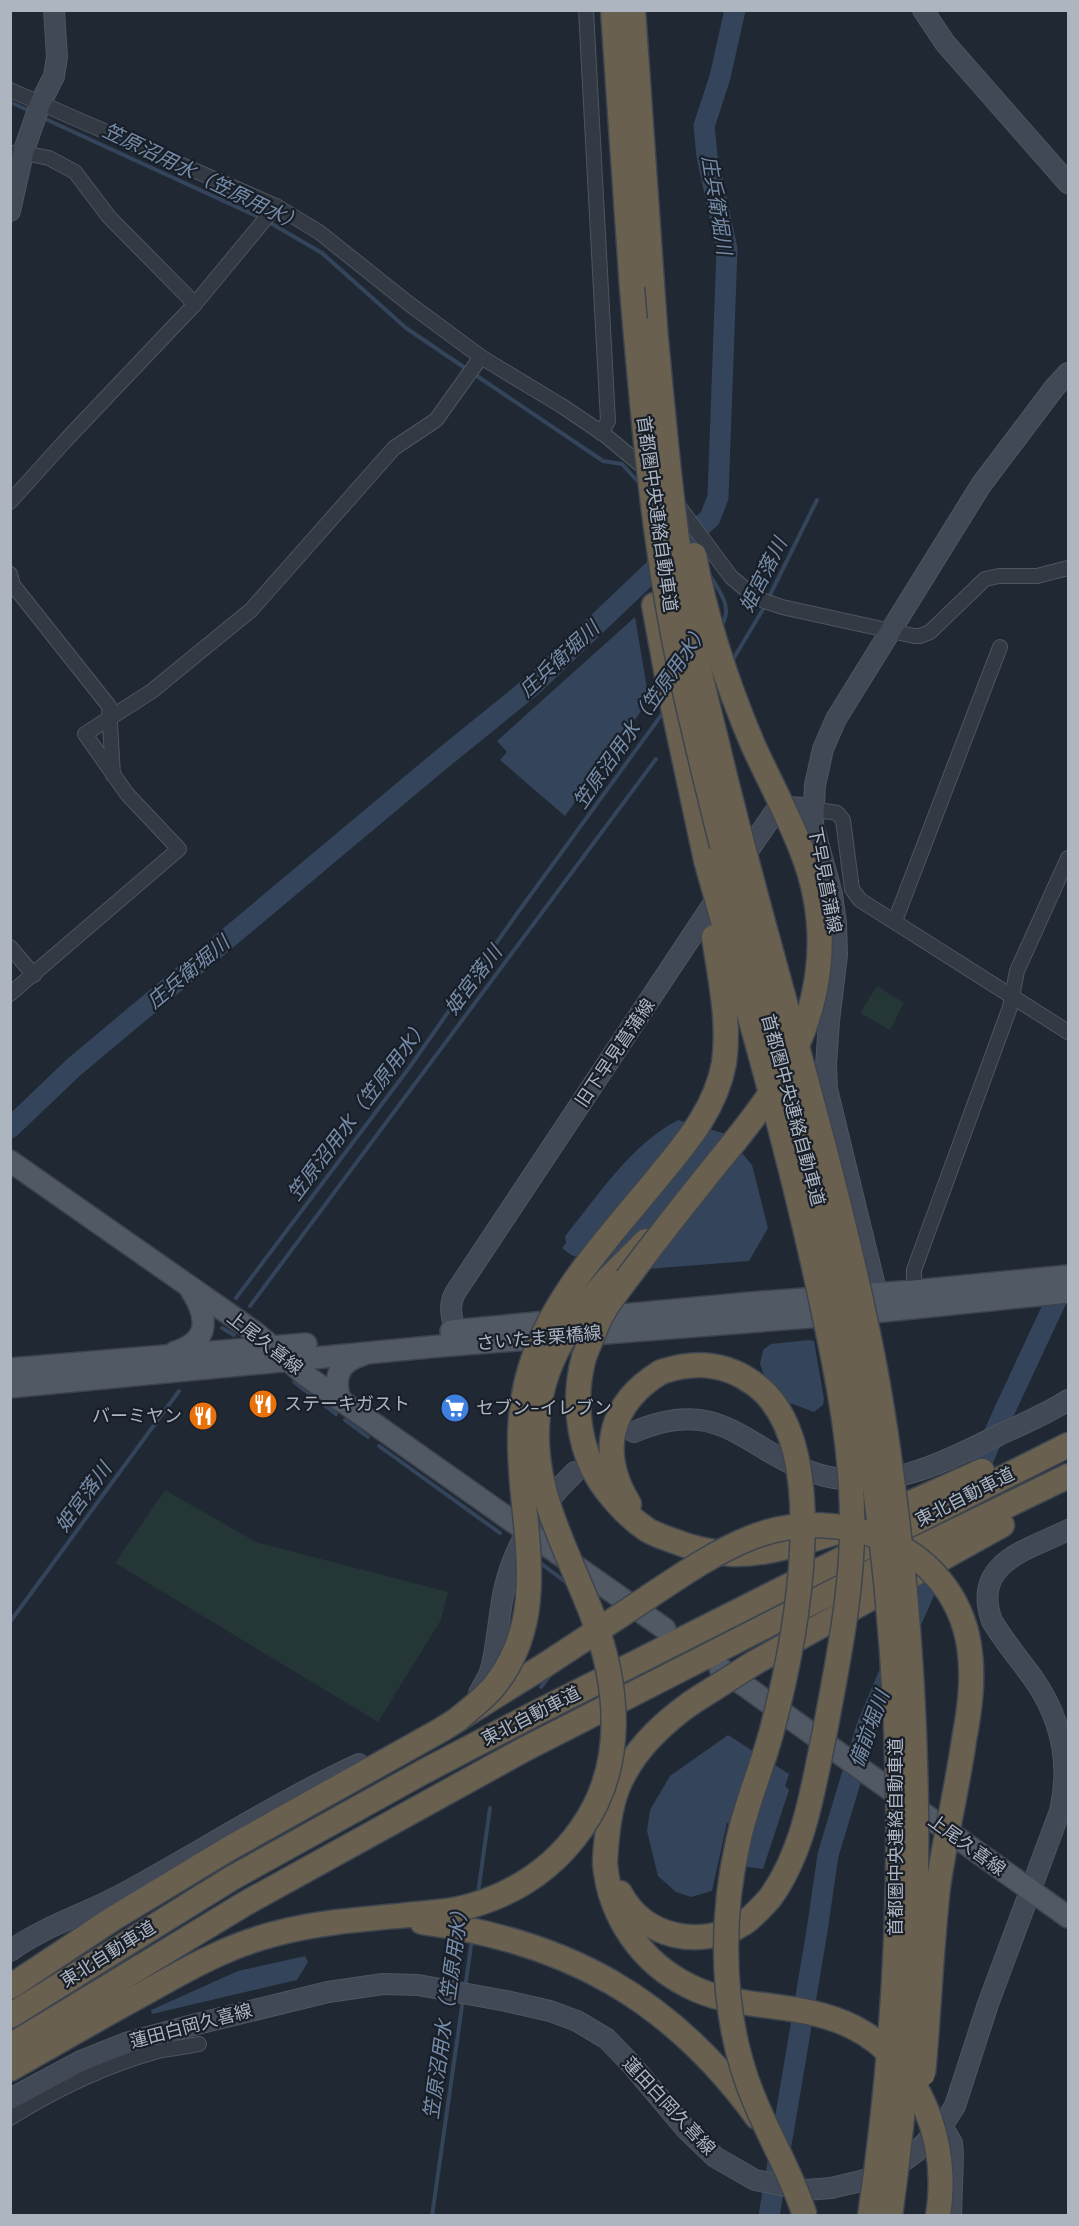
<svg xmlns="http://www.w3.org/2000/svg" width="1079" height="2226" font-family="'DM Sans','Noto Sans JP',sans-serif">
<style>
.green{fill:#243636}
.water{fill:#34445a}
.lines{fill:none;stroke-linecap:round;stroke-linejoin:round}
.stream{stroke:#34445a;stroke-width:4}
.river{stroke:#34445a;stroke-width:21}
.street-casing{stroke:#4d555f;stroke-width:16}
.secondary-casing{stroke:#4d555f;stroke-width:22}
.primary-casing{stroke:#3c434e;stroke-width:24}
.highway-casing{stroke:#3d454f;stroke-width:27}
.street{stroke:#333a44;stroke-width:14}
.secondary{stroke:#414957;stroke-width:20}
.primary{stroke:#515964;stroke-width:21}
.highway{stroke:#6a6050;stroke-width:24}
.highway-bridge-casing{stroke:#3d454f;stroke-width:27;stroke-linecap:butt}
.highway-bridge{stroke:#6a6050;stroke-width:24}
.labels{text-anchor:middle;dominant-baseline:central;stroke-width:4.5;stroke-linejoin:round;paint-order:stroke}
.street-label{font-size:18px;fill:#adb5c1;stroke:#191f28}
.poi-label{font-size:18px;fill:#adb5c1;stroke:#191f28;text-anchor:start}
.water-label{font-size:20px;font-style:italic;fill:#768ca9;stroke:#191f28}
</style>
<rect width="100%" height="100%" fill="#202833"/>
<g class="green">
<polygon points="877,986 904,1003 890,1030 860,1013"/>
<polygon points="165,1490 256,1542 448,1592 441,1620 378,1722 115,1563"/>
</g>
<g class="water">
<polygon points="635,617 649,700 565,816 500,760 507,752 497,741"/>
<path d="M678,1120L726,1134L752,1165L768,1228L749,1261L621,1271L571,1255L562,1248L566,1243L565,1236C599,1195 630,1145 678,1120Z"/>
<polygon points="809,1340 814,1341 824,1399 823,1405 814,1412 774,1397 769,1390 760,1364 763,1350 771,1344"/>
<polygon points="728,1735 789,1774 785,1786 789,1790 763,1869 739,1866 747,1829 727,1823 712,1891 691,1897 676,1892 658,1876 647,1831 650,1810 670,1776"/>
<polygon points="305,1956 308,1962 297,1980 152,2014 151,2010 238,1971"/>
</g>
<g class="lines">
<g class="stream">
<polyline points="10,102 32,112"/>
<polyline points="41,117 261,218"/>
<polyline points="267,221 322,253 406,328 468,370"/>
<polyline points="474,374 603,461 622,464 641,485"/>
<path d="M709,574C719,591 734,607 721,627"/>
<polyline points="768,599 817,500"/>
<polyline points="732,661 765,606"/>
<polyline points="236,1298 409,1068 516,915 665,710"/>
<polyline points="250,1306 656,759"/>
<polyline points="222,1328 234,1335"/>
<polyline points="294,1382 336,1414"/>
<polyline points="345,1420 368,1437"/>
<polyline points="379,1446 500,1533"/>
<polyline points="539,1562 567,1583"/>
<polyline points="10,1622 179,1391"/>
<polyline points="541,1687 551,1674"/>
<polyline points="478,1893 490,1808"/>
<polyline points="465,1988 472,1939"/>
<polyline points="432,2216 463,1999"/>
</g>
<g class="river">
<polyline points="10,1128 74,1067 437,763 533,685 687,538 710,518 718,497 727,249 707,156 704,126 720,77 735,10"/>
<polyline points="906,1633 1003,1414 1066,1279"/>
<polyline points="769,2216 817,1931 828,1855 866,1729 894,1662"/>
</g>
<g class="street-casing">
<g id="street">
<polyline points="586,10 608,421 601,433"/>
<polyline points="10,90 276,206 319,232 408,303 481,357 562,406 605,435 648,471"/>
<polyline points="10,153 23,153 49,158 75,172 109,217 195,304"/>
<polyline points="10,502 65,441 195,304 276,206"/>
<polyline points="677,504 731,577 756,598 782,607 914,636 920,636 930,632 985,579 999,576 1037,576 1068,568"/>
<polyline points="10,574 13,585 109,706 113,775"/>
<polyline points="813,809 837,813 843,820 852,889 860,900 1068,1032"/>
<polyline points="895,921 1000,647"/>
<polyline points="10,947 34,975"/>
<polyline points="10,994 179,849 127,794 85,734 152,691 251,610 394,448 436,420 481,357"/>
<polyline points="914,1291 914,1270 1010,1007 1017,971 1068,858"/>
<path d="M10,2118C55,2090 107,2065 158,2051C172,2048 186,2047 199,2044"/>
</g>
</g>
<g class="secondary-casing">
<g id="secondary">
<polyline points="923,10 945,43 1068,183"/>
<polyline points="10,211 23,153 40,104 54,76 57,57 54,10"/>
<path d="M739,864L774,813C786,805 799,807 813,809"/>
<polyline points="874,1309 874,1282 827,1089 826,1065 829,1021 837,955 836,923 832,894 813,825 815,785 823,749 836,719 981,485 1055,387 1068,373"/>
<path d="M455,1331C452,1317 448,1306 455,1293L723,889"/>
<path d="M634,1432C726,1392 748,1457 825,1476C889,1492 943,1462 999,1435C1022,1424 1047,1414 1068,1400"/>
<path d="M479,1693L489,1675L492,1665C497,1642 499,1618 503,1595C513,1545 539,1507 575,1472"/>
<path d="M10,1951C46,1925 89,1913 128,1891C205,1849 279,1801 359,1764"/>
<path d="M10,2099L81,2061L126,2043L197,2024L328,1992L383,1984L418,1985L506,2001L550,2011L577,2021L607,2039L631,2064L685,2128L715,2157L755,2180L806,2190L831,2188L861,2181L891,2170L917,2151L942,2126L955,2106L988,2004L1060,1811C1071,1763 1061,1718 1033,1678C1019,1659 1004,1641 992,1621C971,1562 1028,1550 1068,1530"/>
<polyline points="942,2126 952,2143 953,2155 951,2216"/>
</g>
</g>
<g class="primary-casing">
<g id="primary">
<polyline points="10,1161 256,1333 305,1375 665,1629"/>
<polyline points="451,1331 761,1302 914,1291 1068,1276"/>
<path d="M175,1352C211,1341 208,1317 191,1290"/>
<polyline points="10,1369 306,1344"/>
<polyline points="10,1387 440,1346 874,1312 1068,1292"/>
<path d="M340,1400C333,1377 339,1362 362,1355"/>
<polyline points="720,1668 1068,1917"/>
</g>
</g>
<g class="highway-casing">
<g id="highway">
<polyline points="613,10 632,288"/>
<polyline points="633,10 655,328"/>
<polyline points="654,605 671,697 706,860"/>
<polyline points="608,1279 646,1241"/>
<path d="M584,1357C572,1401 578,1454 607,1491C618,1505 631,1519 646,1529C653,1534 663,1537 671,1540C691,1548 711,1553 733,1554C757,1555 781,1549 804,1542C867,1525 923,1497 982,1471"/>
<path d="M629,1504C597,1452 610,1403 661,1372"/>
<polyline points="754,1663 1002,1525"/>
<path d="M691,1703C663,1723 636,1748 621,1780C612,1798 609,1817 607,1837C606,1846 605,1855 605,1864C610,1917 642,1963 689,1986C712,1998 738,2002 763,2005"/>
<path d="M620,1893C644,1938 701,1950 744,1923C754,1916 762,1907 770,1898"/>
<path d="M422,1922C567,1941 671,1999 757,2117"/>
<polyline points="10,1987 114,1918 230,1848 441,1730 542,1667"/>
<polyline points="10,2016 232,1878 423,1772 536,1713 1068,1445"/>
<polyline points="10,2046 246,1903 525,1749 889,1563 1068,1476"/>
<path d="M10,2069C54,2044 97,2019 141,1995C185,1970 228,1945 278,1933C336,1918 394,1918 454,1910"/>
</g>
</g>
<use href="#street" class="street"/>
<use href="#secondary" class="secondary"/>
<use href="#primary" class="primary"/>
<use href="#highway" class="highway"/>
<g class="highway-bridge-casing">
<g id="highway-bridge">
<path d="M632,288C643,419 654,550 682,678C701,765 723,850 745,936C783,1075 826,1213 853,1355C908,1638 912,1931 870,2216"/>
<path d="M655,328C665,436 674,545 696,653C702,687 712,721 720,756C768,956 832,1151 872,1353C887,1428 896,1505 904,1582C924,1795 920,2003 890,2216"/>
<path d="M706,860C746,1003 788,1145 819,1290C835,1363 851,1438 852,1513C854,1586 838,1660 825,1731C813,1787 805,1850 770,1898"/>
<path d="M584,1357L599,1320L608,1304C639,1262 670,1222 702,1182C727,1150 755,1119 776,1085C821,1013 834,932 802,851C788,815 769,780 753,745C727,684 706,620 694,555"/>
<path d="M661,1372C694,1361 724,1362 753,1383C837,1441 794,1647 772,1730C762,1768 746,1804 738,1842C730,1877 726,1912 726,1948C726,2000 735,2056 756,2104C772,2142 793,2177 805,2216"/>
<path d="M542,1667C577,1644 612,1621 647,1598C680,1576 713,1553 750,1538C839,1502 952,1544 969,1645C974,1677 970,1708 964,1740C957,1789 945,1838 938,1887C931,1949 929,2012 923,2074"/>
<polyline points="691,1703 754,1663"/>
<path d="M458,1719C471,1708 485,1698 495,1685C553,1612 519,1522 520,1439C520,1413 524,1387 532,1363C556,1291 612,1234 659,1176C687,1142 716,1108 724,1063C730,1022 720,977 714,937"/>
<path d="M454,1910C505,1899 550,1873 581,1829C626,1766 619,1687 593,1617C572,1561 540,1506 537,1445C534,1375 564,1329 608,1279"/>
<path d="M763,2005C794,2009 825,2013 853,2027C920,2061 950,2143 938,2216"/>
</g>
</g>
<use href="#highway-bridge" class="highway-bridge"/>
</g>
<defs>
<g id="restaurant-disc" transform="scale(1.5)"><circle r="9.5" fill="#e8710a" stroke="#191f28"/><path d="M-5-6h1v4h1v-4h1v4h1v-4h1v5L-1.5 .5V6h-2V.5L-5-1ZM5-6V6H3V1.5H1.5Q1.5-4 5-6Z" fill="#fff"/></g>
<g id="supermarket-disc" transform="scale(1.5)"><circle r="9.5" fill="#3f7fe0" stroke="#191f28"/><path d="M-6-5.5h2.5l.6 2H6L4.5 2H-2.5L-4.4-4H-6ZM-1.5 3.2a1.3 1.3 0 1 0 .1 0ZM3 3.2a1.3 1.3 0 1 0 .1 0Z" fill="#fff"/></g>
</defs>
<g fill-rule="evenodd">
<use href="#restaurant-disc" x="263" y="1404"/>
<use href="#supermarket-disc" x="455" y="1408"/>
<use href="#restaurant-disc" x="203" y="1416"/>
</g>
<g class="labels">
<g class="street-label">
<text transform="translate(657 514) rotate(82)">首都圏中央連絡自動車道</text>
<text transform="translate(825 880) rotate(79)">下早見菖蒲線</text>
<text transform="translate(615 1053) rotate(-56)">旧下早見菖蒲線</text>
<text transform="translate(793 1110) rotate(75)">首都圏中央連絡自動車道</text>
<text transform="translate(539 1338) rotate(-5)">さいたま栗橋線</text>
<text transform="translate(265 1343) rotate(38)">上尾久喜線</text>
<text transform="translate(965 1497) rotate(-27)">東北自動車道</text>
<text transform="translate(531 1716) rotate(-27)">東北自動車道</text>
<text transform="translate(896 1837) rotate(-90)">首都圏中央連絡自動車道</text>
<text transform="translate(967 1845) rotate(36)">上尾久喜線</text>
<text transform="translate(108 1954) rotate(-32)">東北自動車道</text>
<text transform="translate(191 2026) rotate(-15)">蓮田白岡久喜線</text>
<text transform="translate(669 2106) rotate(47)">蓮田白岡久喜線</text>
</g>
<g class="poi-label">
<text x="284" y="1404">ステーキガスト</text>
<text x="476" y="1408">セブン-イレブン</text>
<text x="182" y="1416" text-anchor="end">バーミヤン</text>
</g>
<g class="water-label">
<text transform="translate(203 177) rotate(26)">笠原沼用水（笠原用水）</text>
<text transform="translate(717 205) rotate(81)">庄兵衛堀川</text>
<text transform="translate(763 575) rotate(-63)">姫宮落川</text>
<text transform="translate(559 659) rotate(-43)">庄兵衛堀川</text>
<text transform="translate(641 716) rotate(-55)">笠原沼用水（笠原用水）</text>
<text transform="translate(188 972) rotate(-40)">庄兵衛堀川</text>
<text transform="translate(473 980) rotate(-53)">姫宮落川</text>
<text transform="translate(358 1110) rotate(-53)">笠原沼用水（笠原用水）</text>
<text transform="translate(83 1497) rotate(-54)">姫宮落川</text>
<text transform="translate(869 1729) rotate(-70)">備前堀川</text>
<text transform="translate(446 2010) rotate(-82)">笠原沼用水（笠原用水）</text>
</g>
</g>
<rect width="1079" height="2226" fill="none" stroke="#adb5c1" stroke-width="24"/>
</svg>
